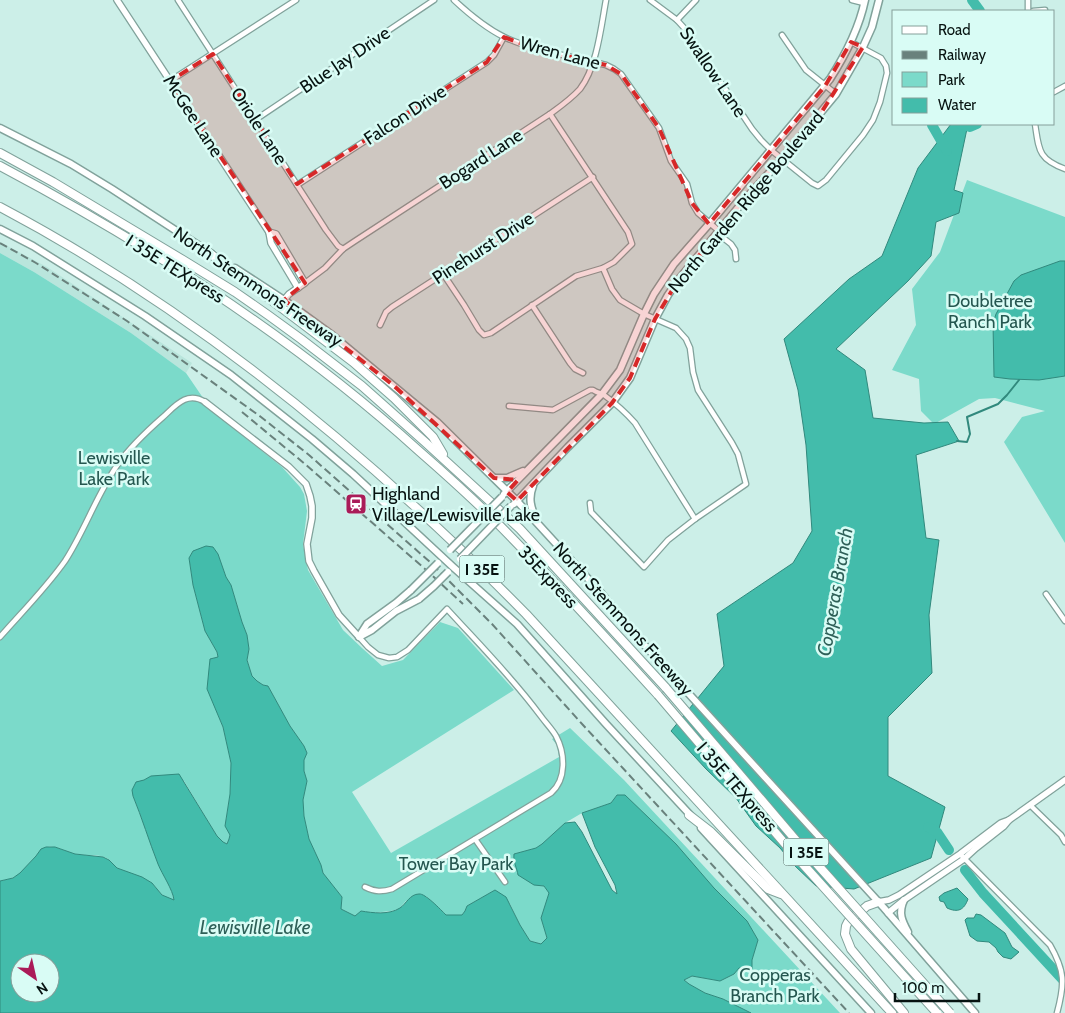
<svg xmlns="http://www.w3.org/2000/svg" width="1065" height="1013" font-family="Cabin,sans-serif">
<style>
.built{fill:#b9e5dc}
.green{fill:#7bdaca}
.water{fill:#43bcab;stroke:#31897d;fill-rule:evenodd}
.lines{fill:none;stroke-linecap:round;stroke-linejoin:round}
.stream{stroke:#31897d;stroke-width:2}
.river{stroke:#43bcab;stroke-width:10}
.minor-casing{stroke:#81a29b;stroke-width:7}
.tertiary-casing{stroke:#81a29b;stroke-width:8}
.secondary-casing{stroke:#81a29b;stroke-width:9}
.motorway-casing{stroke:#81a29b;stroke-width:10}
.minor{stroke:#fff;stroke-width:4.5}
.tertiary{stroke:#fff;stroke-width:5.5}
.secondary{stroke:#fff;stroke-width:6}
.motorway{stroke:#fff;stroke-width:8}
.rail{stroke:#69817c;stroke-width:2;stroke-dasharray:8 4;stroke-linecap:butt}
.secondary-bridge-casing{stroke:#81a29b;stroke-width:9;stroke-linecap:butt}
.motorway-bridge-casing{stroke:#81a29b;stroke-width:10;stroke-linecap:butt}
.secondary-bridge{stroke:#fff;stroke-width:6}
.motorway-bridge{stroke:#fff;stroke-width:8}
.marked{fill:#d62828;fill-opacity:0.2;stroke:#d62828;stroke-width:4;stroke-dasharray:10 6;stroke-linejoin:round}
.labels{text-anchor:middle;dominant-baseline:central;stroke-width:5;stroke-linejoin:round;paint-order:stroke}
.shield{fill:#d9fcf5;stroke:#465955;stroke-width:1}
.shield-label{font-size:16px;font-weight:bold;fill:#071311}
.street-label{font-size:18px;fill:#071311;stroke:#d9fcf5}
.park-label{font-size:18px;fill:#255750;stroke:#d9fcf5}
.poi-label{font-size:18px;fill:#071311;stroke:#d9fcf5;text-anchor:start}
.water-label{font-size:19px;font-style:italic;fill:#2e6058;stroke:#d9fcf5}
</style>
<rect width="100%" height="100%" fill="#ccefe8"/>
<polygon class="built" points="0,242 47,267 192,363 186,373 131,333 34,272 0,253"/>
<g class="green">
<polygon points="967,180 1065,217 1065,543 1004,442 1022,417 1045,411 995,398 979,399 934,424 921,411 919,379 892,370 916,325 912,289 940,252"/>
<path d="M0,253L34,272L131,333L186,373L212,411L282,467L300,487L304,494L307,511L303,544L308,570L343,630L362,648L382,666L403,660L440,622L458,628L514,690L352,792L391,853L559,757L557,745L552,739L570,728L624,780L840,1013H751L723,999L705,993L689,984L684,980L692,976L720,981L734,974L739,968L752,960L758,940L747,921L617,795L611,803L582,813L565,823L542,844L536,848L514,854C513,872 528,884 544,886L550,893L541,918L547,938L541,944L530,941L520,925L510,904L495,890L467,906L465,911L462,915H446C440,909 430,902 426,896L406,901L399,909L391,911L372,913L361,911L355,916L341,909L342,897L323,873L321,865L309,839L304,816L303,800L307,781L304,771V760L307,753L304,746L290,726L268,686L263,685L257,681L252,676L247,659L249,649L247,635L242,622L231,585L226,577L218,554L193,551L189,558L193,585L205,631L217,652L218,657L210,659L209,669L218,715L223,727L231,763L230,794L226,819L230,835L229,839L227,844L223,842L217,836L184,781L151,776L144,780L133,796L158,863L172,892L174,900C159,897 160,889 150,882C141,875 129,874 119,869C113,866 111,859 104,857C95,854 84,856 74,854C65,851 57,846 48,847C41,847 27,867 21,873C15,878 8,879 0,881Z"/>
</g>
<g class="water">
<polygon points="951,124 968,124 954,190 963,193 959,213 936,222 931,256 908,281 836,349 865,370 873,418 924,423 948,422 959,441 916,455 926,538 939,540 929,615 932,673 888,717 888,776 945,807 931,858 854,889 816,886 794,865 780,848 756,826 736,798 706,769 671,731 724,666 717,614 793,563 812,531 806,445 798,390 784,339 849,279 882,256 918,168"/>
<polygon points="1060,261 1065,261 1065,376 1039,380 1010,379 994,377 993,323 996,314 1014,281 1021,275"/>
<path d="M206,546L213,547L218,554L226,577L231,585L242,622L247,635L249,649L247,660L252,676L257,681L263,685L268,686L290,726L304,746L307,753L304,760V771L307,781L303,800L304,816L309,839L321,865L323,873L342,897L341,909L355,916L361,911C373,913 389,915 400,908C406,904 410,894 419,894C425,893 441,910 446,915H462L465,911L467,906L495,890L506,897L520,925L530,941L541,944L547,938L541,918L549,893L544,886L534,885L518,875C517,868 513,862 514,854L536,848L542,844L565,823L575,822L582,832L612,890L617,894L615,885L595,847L582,813L611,803L617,795H625L676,844L714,888L747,921L758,940L752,960V969L739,968L734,974L720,981L692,976L684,980L689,984L705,993L723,999L751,1013H0V881L13,878L20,873L36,856L41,849L46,847H55L75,854L103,857L109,860L117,868L142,877L152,883L162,895L174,900C173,890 162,874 158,864C149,841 142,818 133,796L132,790L136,782L144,780L151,776L179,774L217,836L223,842L227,844L229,839L230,835L225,826L230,794L231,763L223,727L207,689L210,659L218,657L217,652L205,631L193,585L189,558L193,551ZM20,963H50V993H20Z"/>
<path d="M957,888L968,899C964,910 958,913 947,908L944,902L940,901L939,897L944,893Z"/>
<polygon points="976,914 981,915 1005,933 1012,947 1019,952 1011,959 1003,957 998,952 996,948 989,942 977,941 970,936 965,920 967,918 974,918"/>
</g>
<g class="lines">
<polyline class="stream" points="957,441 967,442 970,434 967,417 998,404 1007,395 1019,380"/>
<g class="river">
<polyline points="972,0 980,11"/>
<polyline points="932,124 932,125 947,151"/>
<polyline points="960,124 970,127 977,124"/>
<polyline points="928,827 937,832 949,850"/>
<polyline points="965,870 983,893 1065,982"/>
</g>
<g class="minor-casing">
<g id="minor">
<polyline points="178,0 326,230 338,246 343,249"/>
<path d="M454,0C469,14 486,28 504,37C536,52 572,56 606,65L614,69L621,74L659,128L671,161L687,184L692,203L698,213L719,231L722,237L731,244L735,250L736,259"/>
<polyline points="650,0 677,20 686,30 752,129 761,140 771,150 812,183 818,186 826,180 863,135 873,120 880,102 887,73 886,66 881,58 851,42"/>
<polyline points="852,0 864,3"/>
<polyline points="1028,0 1028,11"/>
<polyline points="1033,11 1045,10"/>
<polyline points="677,20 696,0"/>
<polyline points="782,35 806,70 836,94"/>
<polyline points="170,81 296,0"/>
<polyline points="1054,92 1065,86"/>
<polyline points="255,120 434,0"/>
<path d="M1035,124C1039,150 1038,159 1065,169"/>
<polyline points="297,185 487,62 494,55 504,37"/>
<polyline points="444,275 464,305 479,330 484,335 491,333 576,276 603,268 614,262 632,244 628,232 550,114"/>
<path d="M305,283L325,268L343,249L355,241L550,114C561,106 571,99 580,89C597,67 601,27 606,0"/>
<polyline points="532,305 570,363 575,369 583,373"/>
<polyline points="380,325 386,312 392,307 593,177"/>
<path d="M509,406L553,410L590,390H593C597,393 601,393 604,395C615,403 626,413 635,423L695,519"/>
<polyline points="590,503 591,512 644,567 668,540 695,519 746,484 738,454 732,443 698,390 693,372 690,348 686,339 676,328 644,314 620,300 612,289 603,268"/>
<polyline points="1046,594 1065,621"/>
<path d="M0,637C22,612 46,588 65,561C85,530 97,494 118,464C131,446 147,431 163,417C176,405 187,391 205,402"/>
<path d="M359,637L368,647L378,655L389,658L397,657L408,650L447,609C478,643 512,677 540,715C545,722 552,729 556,736C565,753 567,779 551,793L392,889C382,892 375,892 365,887"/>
<polyline points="1030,805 1061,835 1065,842"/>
<polyline points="475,839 505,882"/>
<path d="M960,854L1050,945C1065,971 1065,983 1057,1013"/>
</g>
</g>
<g class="tertiary-casing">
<g id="tertiary">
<polyline points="117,0 269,232 271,243 298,288"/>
<polyline points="269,232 276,234 305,283 289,294 284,300"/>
<polyline points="205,402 289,467 306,484 310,496 312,506 312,518 307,544 309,561 314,571 339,615 359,637"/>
<polyline points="878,902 889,900 899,895 960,854 1001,823 1009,820 1065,780"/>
<polyline points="888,913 904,900 964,859 976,848 1004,826 1009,820"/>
</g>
</g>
<g class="secondary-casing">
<g id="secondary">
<polyline points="0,128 71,164 112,189 212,254"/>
<polyline points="0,229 33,246 145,316 231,375 312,439 353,474 453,567 517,624 606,724 693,818"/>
<polyline points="235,268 284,300 332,335 437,422 517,501 602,594 628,627 884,908 975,1013"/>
<polyline points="494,478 507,478 523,471"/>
<path d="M533,486C528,499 531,507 536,520"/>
<path d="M504,494L602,394L620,370L644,314L654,294L674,264L710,223L830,79C846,54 859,29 865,0"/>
<polyline points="514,504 568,447 612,403 630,378 655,319 668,295 679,279 747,197 782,159 836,94 863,47 872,27 879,0"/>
<polyline points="360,635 367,624 396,603 411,590"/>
<polyline points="359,637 372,630 396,611 419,599"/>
<polyline points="701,828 871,1013"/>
<path d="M904,900C898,913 902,921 908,932"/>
</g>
</g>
<g class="motorway-casing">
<g id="motorway">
<polyline points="0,153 53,182 183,260 235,292 268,315 301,339 362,386 425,442 520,529 666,688"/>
<path d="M0,166C149,245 293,337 419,451C450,478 481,506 509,535C560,587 609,641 658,695"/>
<path d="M0,207C197,311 371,456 526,614L892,1013"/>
<polyline points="208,252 353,362 394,398 433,437 443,454"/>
<polyline points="689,815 711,832 768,889 781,894"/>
<polyline points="878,902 867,906 848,922 846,926 845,934 851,949 904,1013"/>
</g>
</g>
<use href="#minor" class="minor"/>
<use href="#tertiary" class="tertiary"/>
<use href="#secondary" class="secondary"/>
<use href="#motorway" class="motorway"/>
<g class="rail">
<polyline points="0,243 36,263 127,321 261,417 309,455 431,563 492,624 583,725 849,1013"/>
<polyline points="242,412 305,464 425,569 463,604"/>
</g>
<g class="secondary-bridge-casing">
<g id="secondary-bridge">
<polyline points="450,550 502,497"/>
<polyline points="460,559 511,506"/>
<polyline points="411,590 438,563"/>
<polyline points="419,599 434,586 448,572"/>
</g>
</g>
<g class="motorway-bridge-casing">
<g id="motorway-bridge">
<polyline points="666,688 800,845 950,1013"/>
<polyline points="658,695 792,852 937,1013"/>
</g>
</g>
<use href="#secondary-bridge" class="secondary-bridge"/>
<use href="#motorway-bridge" class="motorway-bridge"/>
</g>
<path class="marked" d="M504,37L536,49L606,65L621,74L659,128L692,203L709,224L825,86L851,42L863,47L821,113L679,279L655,319L630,378L612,403L517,501L507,492L518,480L494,478L393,385L284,300L305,283L170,81L213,54L297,184L487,62Z"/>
<defs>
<g id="station-square" transform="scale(1.125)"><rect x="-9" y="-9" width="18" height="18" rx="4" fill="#aa1b58" stroke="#d9fcf5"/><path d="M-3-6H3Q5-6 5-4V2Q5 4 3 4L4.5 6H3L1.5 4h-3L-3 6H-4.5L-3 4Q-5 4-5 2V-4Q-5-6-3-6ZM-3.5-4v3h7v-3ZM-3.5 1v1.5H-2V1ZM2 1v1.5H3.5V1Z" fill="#fff"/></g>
</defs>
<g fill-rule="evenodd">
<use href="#station-square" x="356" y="504"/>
</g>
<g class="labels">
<g class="shield">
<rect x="459.5" y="555.5" width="45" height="27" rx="4"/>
<rect x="783.5" y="838.5" width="45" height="27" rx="4"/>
</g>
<g class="shield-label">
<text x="482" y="569">I 35E</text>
<text x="806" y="852">I 35E</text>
</g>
<g class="street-label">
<text transform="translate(560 53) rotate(15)">Wren Lane</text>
<text transform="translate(345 60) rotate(-34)">Blue Jay Drive</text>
<text transform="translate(713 72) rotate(56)">Swallow Lane</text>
<text transform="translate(405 115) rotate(-33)">Falcon Drive</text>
<text transform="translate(193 116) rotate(57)">McGee Lane</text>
<text transform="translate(259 126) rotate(57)">Oriole Lane</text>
<text transform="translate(481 159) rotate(-33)">Bogard Lane</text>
<text transform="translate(746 202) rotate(-50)">North Garden Ridge Boulevard</text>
<text transform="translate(483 248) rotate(-33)">Pinehurst Drive</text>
<text transform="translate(175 269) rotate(32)">I 35E TEXpress</text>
<text transform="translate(258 287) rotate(34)">North Stemmons Freeway</text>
<text transform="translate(548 577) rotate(47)">35Express</text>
<text transform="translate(623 619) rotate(48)">North Stemmons Freeway</text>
<text transform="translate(737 787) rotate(49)">I 35E TEXpress</text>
</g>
<g class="park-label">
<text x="990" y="301">Doubletree<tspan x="990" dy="21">Ranch Park</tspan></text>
<text x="114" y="458">Lewisville<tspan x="114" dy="21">Lake Park</tspan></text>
<text x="456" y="864">Tower Bay Park</text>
<text x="775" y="975">Copperas<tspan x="775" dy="21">Branch Park</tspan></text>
</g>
<g class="poi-label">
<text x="372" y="494">Highland<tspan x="372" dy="21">Village/Lewisville Lake</tspan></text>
</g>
<g class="water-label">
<text transform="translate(835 592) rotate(-80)">Copperas Branch</text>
<text x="255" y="927">Lewisville Lake</text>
</g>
</g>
<rect x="892" y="10" width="162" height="115" fill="#d9fcf5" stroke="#859f9a"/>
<rect x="902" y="26" width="25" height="8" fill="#ffffff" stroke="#859f9a"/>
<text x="938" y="35" font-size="15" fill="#071311">Road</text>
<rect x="902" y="51" width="25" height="8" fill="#69817c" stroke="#859f9a"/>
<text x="938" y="60" font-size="15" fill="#071311">Railway</text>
<rect x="902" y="72" width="25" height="15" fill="#7bdaca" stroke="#859f9a"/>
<text x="938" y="85" font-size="15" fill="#071311">Park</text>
<rect x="902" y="98" width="25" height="15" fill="#43bcab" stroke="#859f9a"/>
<text x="938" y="110" font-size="15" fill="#071311">Water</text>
<g transform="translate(35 978) rotate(146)"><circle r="24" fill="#d9fcf5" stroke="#859f9a"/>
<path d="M0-4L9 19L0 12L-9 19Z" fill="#aa1b58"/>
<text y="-8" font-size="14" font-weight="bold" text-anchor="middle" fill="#071311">N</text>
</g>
<path d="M895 993v8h84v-8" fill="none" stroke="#071311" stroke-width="2.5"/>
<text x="902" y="993" font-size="15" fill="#071311" stroke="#d9fcf5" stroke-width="4" paint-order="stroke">100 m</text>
</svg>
